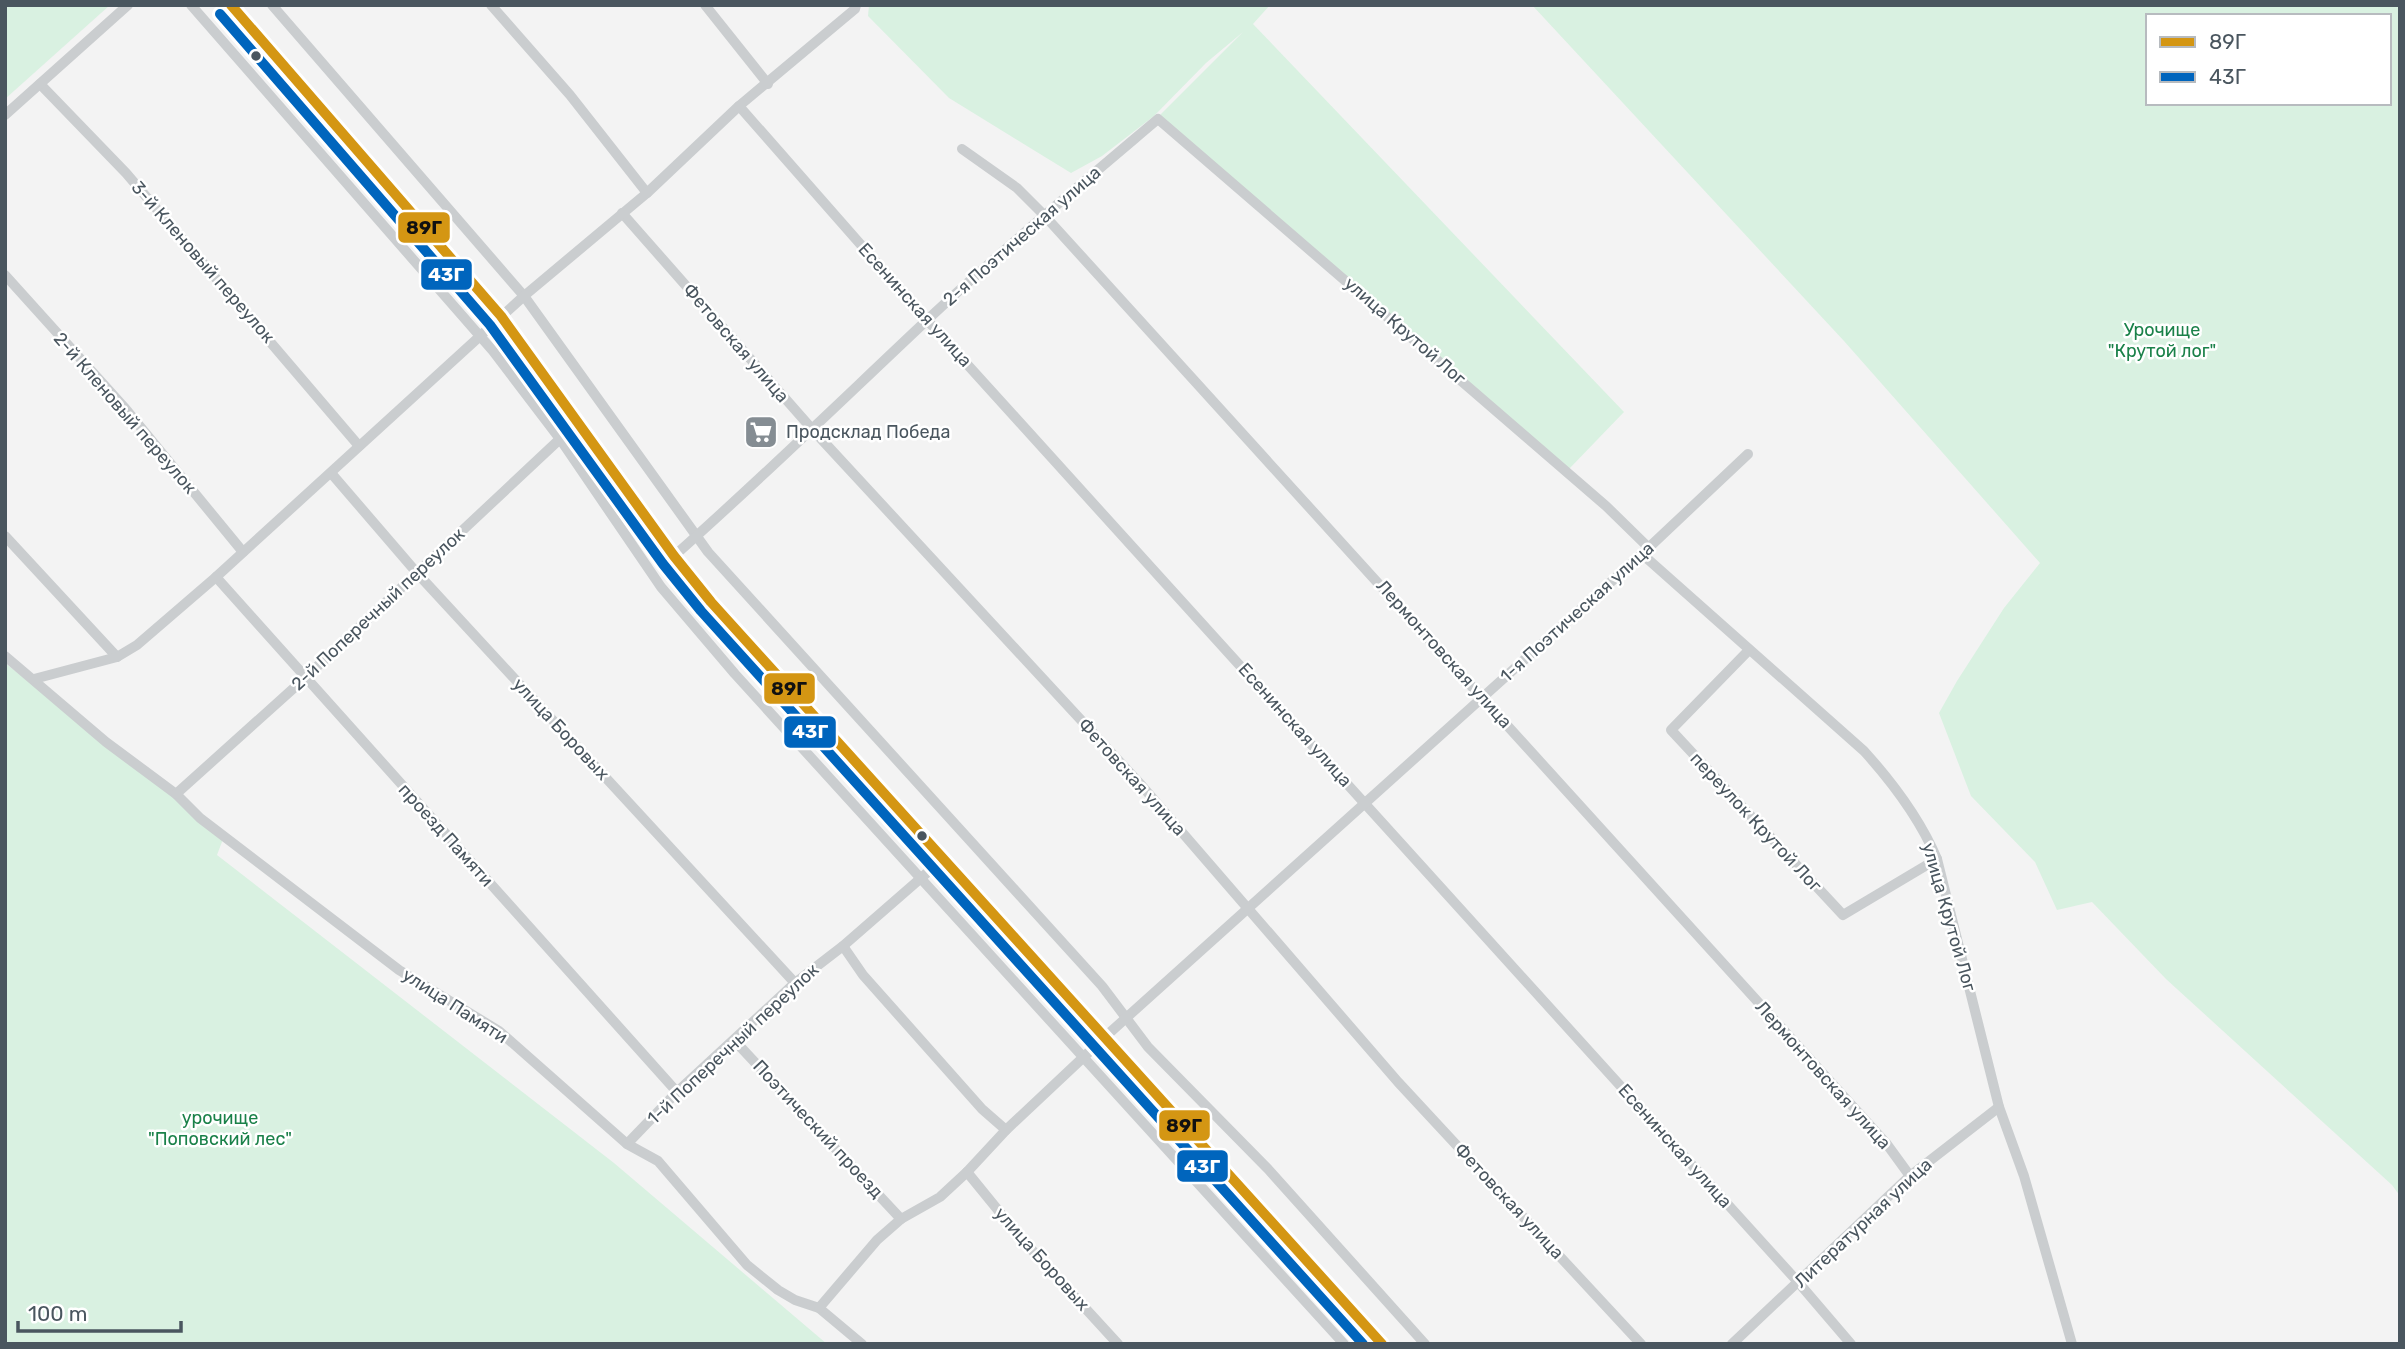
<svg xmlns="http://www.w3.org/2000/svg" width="2405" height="1349" font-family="Rubik,sans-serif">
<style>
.green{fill:#d9f1e1;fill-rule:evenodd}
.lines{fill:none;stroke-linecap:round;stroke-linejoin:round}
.street{stroke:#cacdcf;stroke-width:10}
.secondary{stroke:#ccced1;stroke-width:14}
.bus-1-casing{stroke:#fff;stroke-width:16}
.bus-2-casing{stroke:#fff;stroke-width:16}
.bus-1{stroke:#d49613;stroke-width:10}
.bus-2{stroke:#0065bd;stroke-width:10}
.bus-dot{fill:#4a565f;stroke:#fff;stroke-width:2.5}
.labels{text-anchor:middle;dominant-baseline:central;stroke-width:5;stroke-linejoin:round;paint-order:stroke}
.street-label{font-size:18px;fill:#4a565f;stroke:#fff}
.park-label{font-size:18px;fill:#1a8149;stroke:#fff}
.poi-label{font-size:18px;fill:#4a565f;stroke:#fff;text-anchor:start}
.line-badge{stroke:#fff;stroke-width:2.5}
.badge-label{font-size:19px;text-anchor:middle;font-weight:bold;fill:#fff}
.pale-badge-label{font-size:19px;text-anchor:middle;font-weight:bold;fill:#111}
</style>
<rect width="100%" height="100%" fill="#f3f3f3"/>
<g class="green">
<polygon points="5,5 110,5 5,99"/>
<polygon points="869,5 1270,5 1253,24 1624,412 1569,469 1158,117 1243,32 1206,63 1154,116 1102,156 1071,173 949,98 868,16"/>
<path d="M1532,5H2400V1196L2392,1185L2166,979L2092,902L2057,910L2035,862L1971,796L1939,713L1957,681L2004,608L2040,563L1844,341ZM2148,16H2389V103H2148Z"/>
<polygon points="5,663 225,834 217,855 614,1163 827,1344 5,1344"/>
</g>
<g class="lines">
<g class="street">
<polyline points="191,5 493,351 560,439 661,587 735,674 1344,1344"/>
<polyline points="272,5 524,296 708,552 1102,986 1148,1047 1268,1169 1425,1344"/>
<polyline points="491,5 570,95 647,193"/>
<polyline points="705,5 768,84"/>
<polyline points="40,84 126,173 359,446"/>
<polyline points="739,106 927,320 1798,1282 1851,1344"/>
<polyline points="5,115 128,5"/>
<polyline points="962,149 1017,188 1044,215 1886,1143 1910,1176"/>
<polyline points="622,213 812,429 1142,786 1398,1082 1641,1344"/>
<polyline points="5,275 124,407 243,552"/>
<polyline points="331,473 417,573 795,983"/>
<polyline points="5,536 117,657"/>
<path d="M1642,554L1864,751C1893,783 1920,819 1937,859L1999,1107L2024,1176L2072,1344"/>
<path d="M674,556C760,480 842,400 926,321C1001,251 1080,185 1158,119L1606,506L1649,548"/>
<polyline points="216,577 677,1092"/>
<polyline points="1749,650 1671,730 1843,915 1937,859"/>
<polyline points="5,656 106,742 176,794 200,818 399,970 499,1031 627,1144 658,1161 747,1265 778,1290 795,1300 819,1308 862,1344"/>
<polyline points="34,679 117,657 137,645 216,577 524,296 647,193 739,106 855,9 856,5"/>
<polyline points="176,794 305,678 577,423"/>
<polyline points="843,946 863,975 982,1109 1006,1130"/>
<polyline points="734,1040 901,1219"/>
<polyline points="627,1144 677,1092 795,983 843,946 944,858"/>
<polyline points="967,1172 1020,1237 1118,1344"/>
<polyline points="819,1308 877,1240 901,1219 940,1197 967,1172 1006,1130 1106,1036 1642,554 1748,454"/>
<polyline points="1732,1344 1910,1176 1999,1107"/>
</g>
<polyline class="secondary" points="231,5 501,316 674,556 711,602 1382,1344"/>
<g class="bus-1-casing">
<polyline id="bus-1" points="231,5 501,316 674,556 711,602 1382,1344"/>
</g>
<g class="bus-2-casing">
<polyline id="bus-2" points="220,14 490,325 663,564 701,611 1363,1344"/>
</g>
<use href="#bus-1" class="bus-1"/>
<use href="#bus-2" class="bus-2"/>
</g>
<defs>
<g id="supermarket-square" transform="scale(1.75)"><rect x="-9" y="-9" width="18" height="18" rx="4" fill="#858d93" stroke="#fff"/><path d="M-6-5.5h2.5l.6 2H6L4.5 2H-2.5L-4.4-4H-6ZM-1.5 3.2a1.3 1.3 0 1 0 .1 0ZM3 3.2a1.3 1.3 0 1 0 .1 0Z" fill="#fff"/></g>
</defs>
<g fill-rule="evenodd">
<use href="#supermarket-square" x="761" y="432"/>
</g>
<g class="bus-dot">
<circle cx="256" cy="56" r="6"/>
<circle cx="922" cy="836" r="6"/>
</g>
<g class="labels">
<g class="street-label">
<text transform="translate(1022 236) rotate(-41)">2-я Поэтическая улица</text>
<text transform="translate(203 262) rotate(49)">3-й Кленовый переулок</text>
<text transform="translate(915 305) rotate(48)">Есенинская улица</text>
<text transform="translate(1405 331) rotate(41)">улица Крутой Лог</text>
<text transform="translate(736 343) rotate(49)">Фетовская улица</text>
<text transform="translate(125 413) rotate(49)">2-й Кленовый переулок</text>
<text transform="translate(378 609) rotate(-43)">2-й Поперечный переулок</text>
<text transform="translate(1577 612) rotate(-42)">1-я Поэтическая улица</text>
<text transform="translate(1444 654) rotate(48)">Лермонтовская улица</text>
<text transform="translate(1295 725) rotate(48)">Есенинская улица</text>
<text transform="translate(561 729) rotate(47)">улица Боровых</text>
<text transform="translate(1132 777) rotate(48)">Фетовская улица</text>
<text transform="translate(1756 822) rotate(47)">переулок Крутой Лог</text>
<text transform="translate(446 835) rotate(48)">проезд Памяти</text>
<text transform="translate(1949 917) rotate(74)">улица Крутой Лог</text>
<text transform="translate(455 1006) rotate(33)">улица Памяти</text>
<text transform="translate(733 1044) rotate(-43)">1-й Поперечный переулок</text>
<text transform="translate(1823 1075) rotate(48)">Лермонтовская улица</text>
<text transform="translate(818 1129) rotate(47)">Поэтический проезд</text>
<text transform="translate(1675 1146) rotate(48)">Есенинская улица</text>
<text transform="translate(1509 1201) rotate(47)">Фетовская улица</text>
<text transform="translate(1863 1223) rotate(-43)">Литературная улица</text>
<text transform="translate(1042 1259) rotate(48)">улица Боровых</text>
</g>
<g class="park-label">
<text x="2162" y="330">Урочище<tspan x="2162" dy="21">"Крутой лог"</tspan></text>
<text x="220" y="1118">урочище<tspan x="220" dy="21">"Поповский лес"</tspan></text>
</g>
<g class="poi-label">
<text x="786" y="432">Продсклад Победа</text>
</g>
</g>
<g class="line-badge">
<rect x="397" y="211" width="54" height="33" rx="7" fill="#d49613"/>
<rect x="420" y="258" width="53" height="33" rx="7" fill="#0065bd"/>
<rect x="763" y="672" width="53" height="33" rx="7" fill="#d49613"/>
<rect x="783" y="715" width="54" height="34" rx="7" fill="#0065bd"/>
<rect x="1158" y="1109" width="53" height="33" rx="7" fill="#d49613"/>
<rect x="1176" y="1149" width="53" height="34" rx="7" fill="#0065bd"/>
</g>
<g class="badge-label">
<text x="446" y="281">43Г</text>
<text x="810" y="738">43Г</text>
<text x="1202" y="1173">43Г</text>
</g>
<g class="pale-badge-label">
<text x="424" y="234">89Г</text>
<text x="789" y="695">89Г</text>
<text x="1184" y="1132">89Г</text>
</g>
<rect width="2405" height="1349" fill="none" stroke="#4a565f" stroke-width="14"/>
<rect x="2146" y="14" width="245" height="91" fill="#ffffff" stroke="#b7bbbf" stroke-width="2"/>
<rect x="2160" y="37" width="35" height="10" fill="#d49613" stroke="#b7bbbf" stroke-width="2"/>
<text x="2209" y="49" font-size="21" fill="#4a565f">89Г</text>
<rect x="2160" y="72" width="35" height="10" fill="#0065bd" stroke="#b7bbbf" stroke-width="2"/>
<text x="2209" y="84" font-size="21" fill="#4a565f">43Г</text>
<path d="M18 1321v10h163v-10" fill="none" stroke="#4a565f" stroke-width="3.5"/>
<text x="28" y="1321" font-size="21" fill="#4a565f" stroke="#ffffff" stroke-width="5" paint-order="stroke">100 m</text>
</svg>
